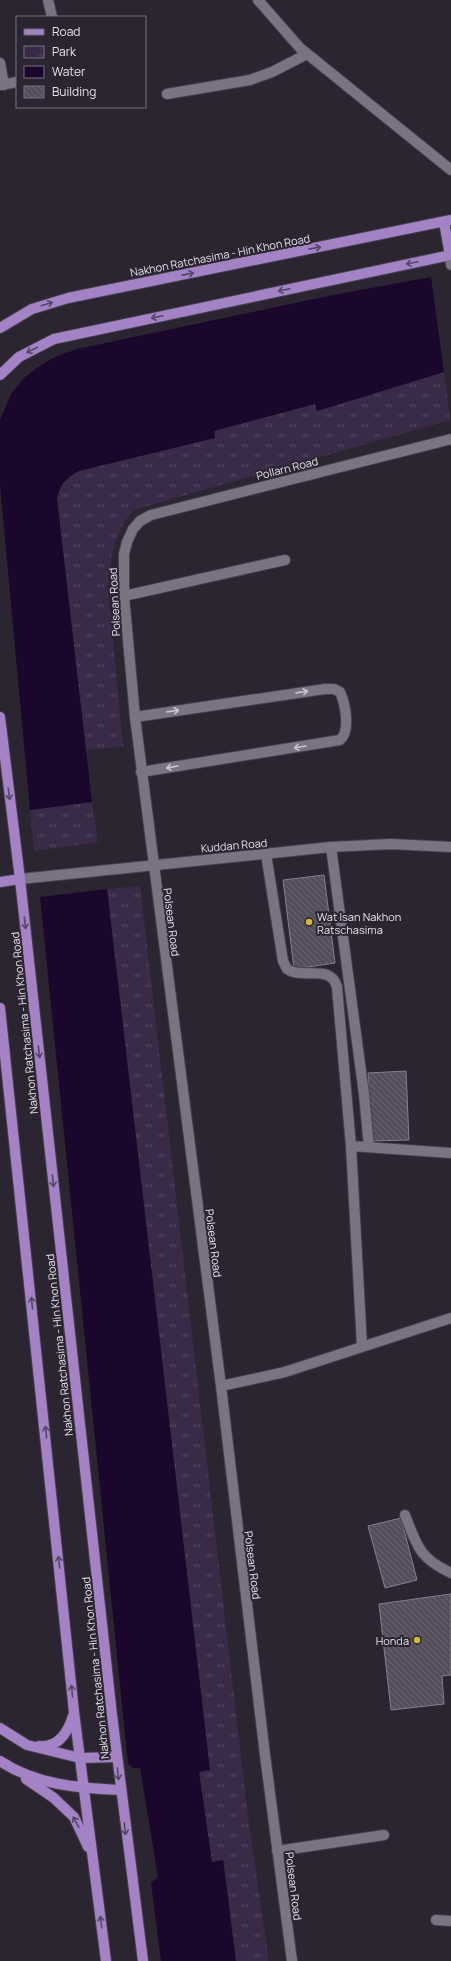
<svg xmlns="http://www.w3.org/2000/svg" width="451" height="1961" font-family="Manrope,sans-serif">
<style>
.park{fill:url(#park-tufts)}
.water{fill:#1b072b}
.building{fill:url(#building-back-hatch);stroke:#857e8e}
.lines{fill:none;stroke-linecap:round;stroke-linejoin:round}
.street-casing{stroke:#45414b;stroke-width:12}
.secondary-casing{stroke:#45414b;stroke-width:12}
.primary-casing{stroke:#45414b;stroke-width:12}
.street{stroke:#7a7383;stroke-width:10}
.secondary{stroke:#7a7383;stroke-width:10}
.primary{stroke:#a382c6;stroke-width:10}
.oneway{stroke:#554666}
.oneway2{stroke:#cac6d0}
.poi-dot{fill:#d3b635;stroke:#2b2532;stroke-width:1.5}
.labels{text-anchor:middle;dominant-baseline:central;stroke-width:4;stroke-linejoin:round;paint-order:stroke}
.street-label{font-size:11px;fill:#e5e1ea;stroke:#2b2532}
.poi-label{font-size:11px;fill:#e5e1ea;stroke:#2b2532;text-anchor:start}
</style>
<defs>
<pattern id="park-tufts" width="24" height="20" patternUnits="userSpaceOnUse"><rect width="24" height="20" fill="#392b47"/><path d="M3 7l-1-3M5 7V3M7 7l1-3M15 17l-1-3M17 17v-4M19 17l1-3" fill="none" stroke="#564962"/></pattern>
<pattern id="building-back-hatch" width="6" height="6" patternUnits="userSpaceOnUse"><rect width="6" height="6" fill="#544d5c"/><path d="M-1 5l2 2M0 0l6 6M5-1l2 2" fill="none" stroke="#6c6674"/></pattern>
</defs>
<rect width="100%" height="100%" fill="#2b2532"/>
<g class="park">
<path d="M444,372L450,420L133,510C115,533 109,559 108,588L123,746L86,750L57,499C60,484 66,478 79,471L214,438L213,431L315,404L317,411Z"/>
<polygon points="92,802 98,842 34,851 30,810"/>
<polygon points="140,886 248,1817 269,1961 236,1961 224,1861 212,1862 199,1772 210,1770 107,889"/>
</g>
<g class="water">
<path d="M431,277L444,372L317,411L315,404L214,431L215,438L79,471C66,478 60,484 57,499L92,802L30,810L0,485V420L11,394L23,379L38,367L55,357L77,349L328,296Z"/>
<polygon points="107,889 210,1770 199,1772 212,1862 223,1860 236,1961 161,1961 151,1883 158,1877 140,1768 133,1768 128,1764 40,897"/>
</g>
<g class="building">
<polygon points="324,875 335,963 294,969 283,880"/>
<polygon points="406,1071 409,1140 371,1141 368,1073"/>
<polygon points="401,1518 417,1580 385,1588 368,1526"/>
<polygon points="451,1594 451,1675 442,1676 444,1704 391,1710 379,1604"/>
</g>
<g class="lines">
<g class="street-casing">
<g id="street">
<polyline points="48,0 52,17"/>
<polyline points="258,0 300,48 451,170"/>
<polyline points="0,63 4,85"/>
<polyline points="0,85 17,82"/>
<polyline points="167,94 250,80 272,72 307,54"/>
<polyline points="124,596 285,560"/>
<path d="M135,717L325,689H334L340,692C345,703 351,731 340,740L141,772"/>
<polyline points="331,847 364,1094 369,1147"/>
<path d="M266,854L283,961L287,969C302,980 331,963 337,987L351,1146L362,1346"/>
<polyline points="351,1146 451,1153"/>
<polyline points="221,1386 285,1372 451,1318"/>
<path d="M405,1515C417,1546 419,1558 451,1573"/>
<polyline points="277,1851 384,1835"/>
<polyline points="436,1920 451,1921"/>
</g>
</g>
<g class="secondary-casing">
<g id="secondary">
<polyline points="450,255 451,265"/>
<polyline points="20,879 331,847 391,844 451,847"/>
<polyline points="292,1961 265,1755 221,1386 135,717 124,596 124,554 127,542 133,529 140,521 151,515 451,439"/>
</g>
</g>
<g class="primary-casing">
<g id="primary">
<polyline points="444,222 450,255"/>
<polyline points="0,328 32,309 68,298 451,220"/>
<polyline points="0,375 19,357 54,339 451,255"/>
<polyline points="0,717 20,879 112,1715 143,1961"/>
<polyline points="0,882 20,879"/>
<polyline points="0,1008 74,1712 106,1961"/>
<polyline points="0,1728 27,1745 80,1758 117,1757"/>
<path d="M39,1746C59,1748 68,1732 73,1716"/>
<path d="M0,1761C36,1785 78,1788 120,1790"/>
<polyline points="26,1779 54,1798 74,1817 88,1847"/>
</g>
</g>
<use href="#street" class="street"/>
<use href="#secondary" class="secondary"/>
<use href="#primary" class="primary"/>
</g>
<defs><path id="oneway-shaft" d="M-6 0H5M1.5-3L5.5 0L1.5 3" fill="none" stroke-width="1.6" stroke-linecap="round" stroke-linejoin="round"/></defs>
<g class="oneway">
<use href="#oneway-shaft" transform="translate(315 248) rotate(-11)"/>
<use href="#oneway-shaft" transform="translate(412 263) rotate(168)"/>
<use href="#oneway-shaft" transform="translate(188 274) rotate(-11)"/>
<use href="#oneway-shaft" transform="translate(284 290) rotate(168)"/>
<use href="#oneway-shaft" transform="translate(47 304) rotate(-17)"/>
<use href="#oneway-shaft" transform="translate(157 317) rotate(168)"/>
<use href="#oneway-shaft" transform="translate(32 350) rotate(153)"/>
<use href="#oneway-shaft" transform="translate(9 794) rotate(83)"/>
<use href="#oneway-shaft" transform="translate(25 923) rotate(84)"/>
<use href="#oneway-shaft" transform="translate(39 1052) rotate(84)"/>
<use href="#oneway-shaft" transform="translate(53 1181) rotate(84)"/>
<use href="#oneway-shaft" transform="translate(32 1303) rotate(-96)"/>
<use href="#oneway-shaft" transform="translate(46 1432) rotate(-96)"/>
<use href="#oneway-shaft" transform="translate(59 1562) rotate(-96)"/>
<use href="#oneway-shaft" transform="translate(72 1691) rotate(-96)"/>
<use href="#oneway-shaft" transform="translate(118 1774) rotate(84)"/>
<use href="#oneway-shaft" transform="translate(76 1822) rotate(-118)"/>
<use href="#oneway-shaft" transform="translate(125 1829) rotate(83)"/>
<use href="#oneway-shaft" transform="translate(101 1922) rotate(-97)"/>
</g>
<g class="oneway2">
<use href="#oneway-shaft" transform="translate(302 692) rotate(-8)"/>
<use href="#oneway-shaft" transform="translate(173 711) rotate(-8)"/>
<use href="#oneway-shaft" transform="translate(300 747) rotate(171)"/>
<use href="#oneway-shaft" transform="translate(172 767) rotate(170)"/>
</g>
<g class="poi-dot">
<circle cx="309" cy="922" r="4"/>
<circle cx="417" cy="1640" r="4"/>
</g>
<g class="labels">
<g class="street-label">
<text transform="translate(220 255) rotate(-11)">Nakhon Ratchasima - Hin Khon Road</text>
<text transform="translate(287 468) rotate(-14)">Pollarn Road</text>
<text transform="translate(114 602) rotate(-93)">Polsean Road</text>
<text transform="translate(234 845) rotate(-5)">Kuddan Road</text>
<text transform="translate(172 922) rotate(83)">Polsean Road</text>
<text transform="translate(24 1023) rotate(-96)">Nakhon Ratchasima - Hin Khon Road</text>
<text transform="translate(214 1243) rotate(83)">Polsean Road</text>
<text transform="translate(59 1345) rotate(-96)">Nakhon Ratchasima - Hin Khon Road</text>
<text transform="translate(253 1565) rotate(83)">Polsean Road</text>
<text transform="translate(95 1668) rotate(-96)">Nakhon Ratchasima - Hin Khon Road</text>
<text transform="translate(294 1886) rotate(83)">Polsean Road</text>
</g>
<g class="poi-label">
<text x="317" y="916">Wat Isan Nakhon<tspan x="317" dy="13">Ratschasima</tspan></text>
<text x="409" y="1640" text-anchor="end">Honda</text>
</g>
</g>
<rect x="16" y="16" width="130" height="92" fill="#2b2532" stroke="#75707c"/>
<rect x="24" y="29" width="20" height="6" fill="#a382c6" stroke="#75707c"/>
<text x="52" y="36" font-size="12" fill="#e5e1ea">Road</text>
<rect x="24" y="46" width="20" height="12" fill="url(#park-tufts)" stroke="#75707c"/>
<text x="52" y="56" font-size="12" fill="#e5e1ea">Park</text>
<rect x="24" y="66" width="20" height="12" fill="#1b072b" stroke="#75707c"/>
<text x="52" y="76" font-size="12" fill="#e5e1ea">Water</text>
<rect x="24" y="86" width="20" height="12" fill="url(#building-back-hatch)" stroke="#75707c"/>
<text x="52" y="96" font-size="12" fill="#e5e1ea">Building</text>
</svg>
